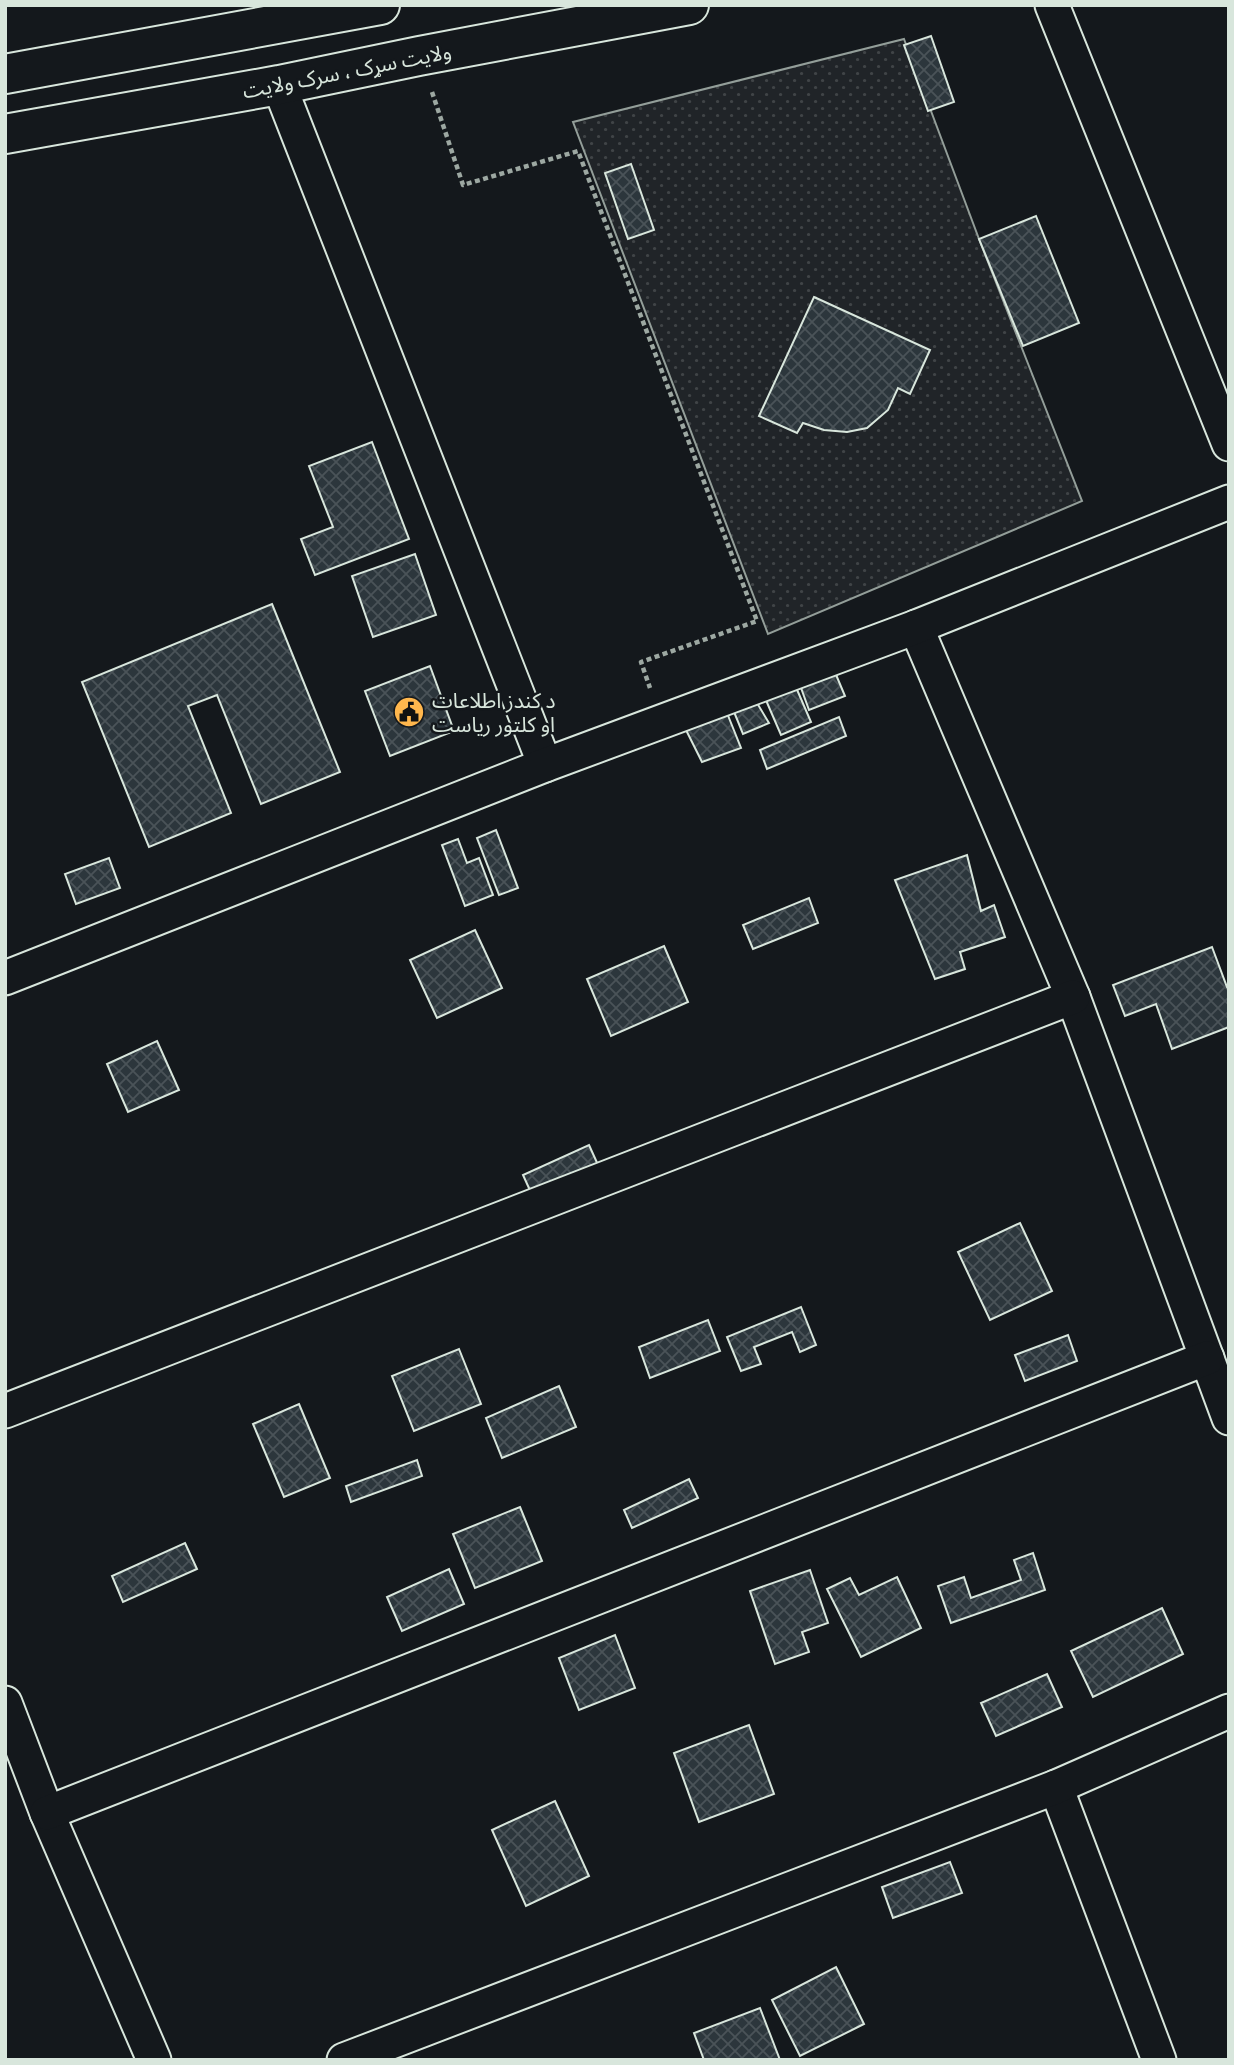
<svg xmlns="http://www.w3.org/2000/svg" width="1234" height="2065" font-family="Cabin,'Noto Sans Arabic',sans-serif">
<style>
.grass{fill:url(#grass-dots);stroke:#939e99;stroke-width:2}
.building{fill:url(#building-cross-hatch);stroke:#d8e6dc;stroke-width:2}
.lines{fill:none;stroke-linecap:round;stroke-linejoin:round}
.minor-casing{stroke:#d8e6dc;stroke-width:37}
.secondary-casing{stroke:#d8e6dc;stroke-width:42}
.path{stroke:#9da8a2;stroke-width:4.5;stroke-dasharray:5 3.5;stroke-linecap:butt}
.minor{stroke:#14181c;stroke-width:33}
.secondary{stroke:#14181c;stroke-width:38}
.labels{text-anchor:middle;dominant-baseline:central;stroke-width:5;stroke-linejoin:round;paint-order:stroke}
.street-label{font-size:21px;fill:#d8e6dc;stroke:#14181c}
.poi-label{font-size:21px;fill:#d8e6dc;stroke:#14181c;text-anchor:start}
</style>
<defs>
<pattern id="grass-dots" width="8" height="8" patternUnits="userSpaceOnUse" patternTransform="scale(1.75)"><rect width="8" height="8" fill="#202428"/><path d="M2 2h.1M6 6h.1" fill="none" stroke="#404447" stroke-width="1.8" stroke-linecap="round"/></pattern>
<pattern id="building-cross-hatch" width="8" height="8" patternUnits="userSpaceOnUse" patternTransform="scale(1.75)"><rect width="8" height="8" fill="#2c363c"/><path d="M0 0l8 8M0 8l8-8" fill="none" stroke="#4a5358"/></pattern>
</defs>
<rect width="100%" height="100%" fill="#14181c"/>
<polygon class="grass" points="904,39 979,239 1082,501 768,634 573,122"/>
<g class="building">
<polygon points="931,36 954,102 928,111 904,45"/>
<polygon points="631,164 654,230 628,239 605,173"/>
<polygon points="1036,216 1079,323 1023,346 979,239"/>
<polygon points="814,297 930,350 910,394 898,388 888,410 867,428 847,432 824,430 803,423 797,433 759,416"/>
<polygon points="372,442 409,539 315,575 301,539 333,527 309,466"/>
<polygon points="415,554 436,615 373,637 352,576"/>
<polygon points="272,604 340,772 261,804 217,695 188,706 231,813 149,847 82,682"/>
<polygon points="430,666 454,731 390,756 365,691"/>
<polygon points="834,670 845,696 809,710 800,685"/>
<polygon points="795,685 811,722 781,735 765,698"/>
<polygon points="754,698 769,723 743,734 732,707"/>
<polygon points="727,713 741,748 702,762 686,730"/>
<polygon points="839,717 846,736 767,769 760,750"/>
<polygon points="496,830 518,888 499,895 477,838"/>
<polygon points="458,839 467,863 479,858 493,895 465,906 442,845"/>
<polygon points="967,855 981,911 994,905 1005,937 960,952 965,969 935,979 895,880"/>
<polygon points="109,858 120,888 76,904 65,874"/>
<polygon points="809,898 818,923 753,949 743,925"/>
<polygon points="475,930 502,988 437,1018 410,960"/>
<polygon points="664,946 688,1002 611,1036 587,979"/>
<polygon points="1212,947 1227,987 1229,986 1229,1027 1172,1049 1156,1004 1125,1016 1113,985"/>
<polygon points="157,1041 179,1090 128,1112 107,1064"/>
<polygon points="589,1145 608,1187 542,1217 523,1175"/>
<polygon points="1020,1223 1052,1291 990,1320 958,1252"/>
<polygon points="801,1307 816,1345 800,1352 792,1332 754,1347 761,1364 741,1371 727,1337"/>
<polygon points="708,1320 720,1351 650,1378 639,1347"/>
<polygon points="1068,1335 1077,1361 1025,1381 1015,1355"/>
<polygon points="459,1349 481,1404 414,1431 392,1376"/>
<polygon points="559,1386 576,1427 502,1458 486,1418"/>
<polygon points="299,1404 330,1478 284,1497 253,1424"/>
<polygon points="417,1460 422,1476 351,1502 346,1486"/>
<polygon points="689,1479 698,1498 632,1528 624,1510"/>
<polygon points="520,1507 542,1561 475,1588 453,1534"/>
<polygon points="185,1543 197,1569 123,1602 112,1576"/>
<polygon points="1033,1553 1045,1590 951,1623 938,1586 964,1577 971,1598 1021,1580 1014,1560"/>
<polygon points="449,1569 464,1604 402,1631 387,1597"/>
<polygon points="810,1570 828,1623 802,1632 809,1652 775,1664 750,1591"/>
<polygon points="897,1577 921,1628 861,1657 827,1589 850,1578 859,1595"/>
<polygon points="1162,1608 1183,1654 1093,1697 1071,1651"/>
<polygon points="615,1635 635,1688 579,1710 559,1658"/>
<polygon points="1047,1674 1062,1707 996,1736 981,1703"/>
<polygon points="749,1725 774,1794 699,1822 674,1753"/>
<polygon points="555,1801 589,1876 526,1906 492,1830"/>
<polygon points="950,1862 962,1893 893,1918 882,1887"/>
<polygon points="836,1967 864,2024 800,2056 772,2000"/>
<polygon points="760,2008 780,2060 704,2060 694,2033"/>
</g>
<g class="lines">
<g class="minor-casing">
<g id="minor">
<polyline points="1052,5 1229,444"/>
<polyline points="279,85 545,765"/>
<polyline points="916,627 1073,997 1229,1418"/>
<polyline points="5,978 545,765 916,627 1229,502"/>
<polyline points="5,1411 1073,997"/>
<polyline points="5,1703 47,1813 154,2060"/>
<polyline points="1056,1787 1159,2060"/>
<polyline points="47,1813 1207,1358"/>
<polyline points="344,2060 1056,1787 1229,1711"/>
</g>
</g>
<g class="secondary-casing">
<g id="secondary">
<polyline points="5,74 380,5"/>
<polyline points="5,134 279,85 419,56 689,5"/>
</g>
</g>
<polyline class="path" points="432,92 463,185 578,151 757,621 641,662 650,688"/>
<use href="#minor" class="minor"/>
<use href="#secondary" class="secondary"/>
</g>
<defs>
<g id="civic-disc" transform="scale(1.575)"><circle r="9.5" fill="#ffb74d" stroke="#14181c"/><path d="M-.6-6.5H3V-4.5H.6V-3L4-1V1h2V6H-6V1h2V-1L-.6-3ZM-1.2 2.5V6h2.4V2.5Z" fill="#111"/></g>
</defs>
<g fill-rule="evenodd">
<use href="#civic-disc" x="409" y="712"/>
</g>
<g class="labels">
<g class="street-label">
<text transform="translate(347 71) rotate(-11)">ولایت سړک ، سرک ولایت</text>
</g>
<g class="poi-label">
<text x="432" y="700">د کندز اطلاعات<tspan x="432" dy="24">او کلتور ریاست</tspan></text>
</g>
</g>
<rect width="1234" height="2065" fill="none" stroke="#d8e6dc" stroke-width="14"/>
</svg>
